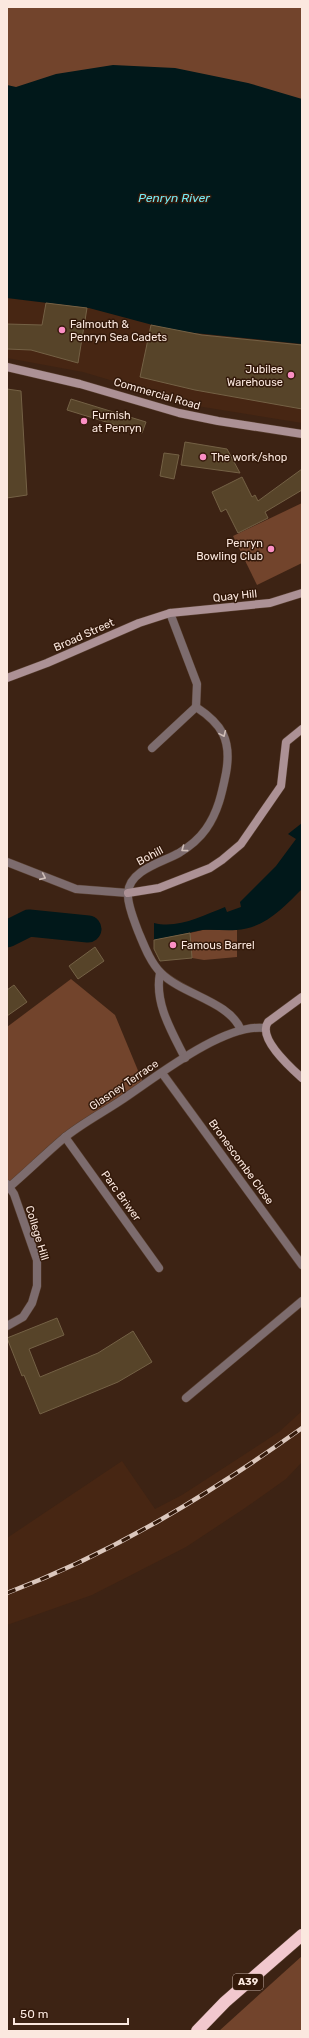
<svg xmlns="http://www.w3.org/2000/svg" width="309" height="2038" font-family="Rubik,sans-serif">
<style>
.built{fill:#472613}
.green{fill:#72442c}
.water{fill:#01181a}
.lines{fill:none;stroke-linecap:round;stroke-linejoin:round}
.river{stroke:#01181a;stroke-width:27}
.building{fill:#574429;stroke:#746145}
.street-casing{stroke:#583f30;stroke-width:9}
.secondary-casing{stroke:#583f30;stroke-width:9}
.highway-casing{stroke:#583f30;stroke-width:13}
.street{stroke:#7d6c6e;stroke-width:8}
.secondary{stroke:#ac9195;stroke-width:8}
.highway{stroke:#f2c8ce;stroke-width:12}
.rail-casing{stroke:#dbc7bd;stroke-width:4.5}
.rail{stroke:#33190a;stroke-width:3;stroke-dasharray:9;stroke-linecap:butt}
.oneway{stroke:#cfbdb7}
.poi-dot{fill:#fb8fc4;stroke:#33190a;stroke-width:1.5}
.labels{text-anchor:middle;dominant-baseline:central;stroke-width:3;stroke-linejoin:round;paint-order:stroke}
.shield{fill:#33190a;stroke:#bfaa9f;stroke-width:1}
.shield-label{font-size:10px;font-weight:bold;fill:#fbe8df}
.poi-label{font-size:11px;fill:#fbe8df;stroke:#33190a;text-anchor:start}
.street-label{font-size:11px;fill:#fbe8df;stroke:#33190a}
.water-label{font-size:12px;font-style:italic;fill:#75ecf6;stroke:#33190a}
</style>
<rect width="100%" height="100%" fill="#3d2314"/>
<g class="built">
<polygon points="7,298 89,308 281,343 302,344 302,423 197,406 83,372 7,358"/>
<polygon points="302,1411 302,1462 286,1479 245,1508 186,1547 92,1595 7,1625 7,1538 122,1461 155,1509 182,1495 279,1432"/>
</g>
<g class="green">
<polygon points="7,7 302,7 302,304 7,257"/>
<polygon points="302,503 302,563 257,585 233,536"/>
<polygon points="203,930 237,930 237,957 204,960 192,958 190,933"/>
<polygon points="71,979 115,1015 144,1085 7,1184 7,1027"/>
<polygon points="302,1956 301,2031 219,2031"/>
</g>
<g class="water">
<polygon points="113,65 175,68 248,83 302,99 302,344 175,331 89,308 7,298 7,85 16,87 56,74"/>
<path d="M302,823V889C284,907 264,929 236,930C225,931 213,929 202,930C186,933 170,937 154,940V923C178,929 202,916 225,907L227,912L241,907L240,902L276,866L296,839L288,834Z"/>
</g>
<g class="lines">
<polyline class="river" points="7,934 29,923 88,929"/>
</g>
<g class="building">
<polygon points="46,303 87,308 78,363 31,350 7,349 7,324 42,325"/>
<polygon points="151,325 202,335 302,345 302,409 195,390 140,377"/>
<polygon points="7,389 21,391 27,495 7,498"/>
<polygon points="71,399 146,422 142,433 67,410"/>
<polygon points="185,442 227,449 240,473 181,465"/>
<polygon points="164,453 179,455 174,479 160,476"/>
<polygon points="302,469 302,490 265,512 268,518 238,533 226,509 221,512 212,492 242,477 252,497 255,495 258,501"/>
<polygon points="190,933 192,958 160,961 154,949 154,940"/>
<polygon points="95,947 104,961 78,979 69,966"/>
<polygon points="14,985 27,1002 7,1016 7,990"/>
<polygon points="57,1318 64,1335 29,1349 40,1377 98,1353 133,1331 152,1362 118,1382 40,1414 24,1375 22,1376 7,1338"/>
</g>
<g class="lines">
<g class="street-casing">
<g id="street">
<polyline points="170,613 197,684 196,707"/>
<path d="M196,707C222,724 232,740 226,773C222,793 218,812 206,829C199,839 189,847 179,853C163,862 129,870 128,893C127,904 134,920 138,931C144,945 150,962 161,973C183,995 229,1001 241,1030"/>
<polyline points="152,748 196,707"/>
<polyline points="7,862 76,889 128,893"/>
<path d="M160,973C154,1003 172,1032 185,1058"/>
<polyline points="162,1073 302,1265"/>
<polyline points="65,1137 159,1268"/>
<polyline points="7,1184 14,1194 37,1260 37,1286 32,1303 23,1317 7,1326"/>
<path d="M7,1189C27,1172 45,1154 64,1138C81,1124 102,1113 120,1101C155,1078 223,1023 265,1028"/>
<polyline points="186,1398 302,1301"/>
</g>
</g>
<g class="secondary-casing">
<g id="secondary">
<polyline points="7,367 80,384 179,413 218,421 302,434"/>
<polyline points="7,678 47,663 139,623 170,613 270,603 302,593"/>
<polyline points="128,893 159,888 210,868 222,860 241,844 281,786 286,742 302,729"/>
<path d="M302,997L268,1022C257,1038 291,1068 302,1078"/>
</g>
</g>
<g class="highway-casing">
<polyline id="highway" points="197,2031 225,2002 302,1935"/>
</g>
<use href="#street" class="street"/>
<use href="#secondary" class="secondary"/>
<use href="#highway" class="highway"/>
<g class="rail-casing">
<path id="rail" d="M7,1593C115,1552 208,1495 302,1428"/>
</g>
<use href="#rail" class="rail"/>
</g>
<defs><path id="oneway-chevron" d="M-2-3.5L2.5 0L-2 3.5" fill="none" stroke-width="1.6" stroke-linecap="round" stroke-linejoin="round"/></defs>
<g class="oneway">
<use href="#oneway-chevron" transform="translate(223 734) rotate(66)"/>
<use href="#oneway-chevron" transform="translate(184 849) rotate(144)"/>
<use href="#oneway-chevron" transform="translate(43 877) rotate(24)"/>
</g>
<g class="poi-dot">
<circle cx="62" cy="330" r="4"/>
<circle cx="291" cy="375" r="4"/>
<circle cx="84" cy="421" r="4"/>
<circle cx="203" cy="457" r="4"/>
<circle cx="271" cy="549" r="4"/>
<circle cx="173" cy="945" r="4"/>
</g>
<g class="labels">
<rect class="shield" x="233" y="1974" width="30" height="16" rx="3"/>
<g class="shield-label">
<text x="248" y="1982">A39</text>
</g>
<g class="poi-label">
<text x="70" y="324">Falmouth &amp;<tspan x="70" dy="13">Penryn Sea Cadets</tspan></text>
<text x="283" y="369" text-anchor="end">Jubilee<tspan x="283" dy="13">Warehouse</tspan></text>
<text x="92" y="415">Furnish<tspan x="92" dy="13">at Penryn</tspan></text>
<text x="211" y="457">The work/shop</text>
<text x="263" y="543" text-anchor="end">Penryn<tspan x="263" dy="13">Bowling Club</tspan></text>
<text x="181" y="945">Famous Barrel</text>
</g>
<g class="street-label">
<text transform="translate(157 394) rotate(16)">Commercial Road</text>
<text transform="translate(235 596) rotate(-6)">Quay Hill</text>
<text transform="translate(84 635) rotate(-24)">Broad Street</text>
<text transform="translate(150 856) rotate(-28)">Bohill</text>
<text transform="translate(124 1085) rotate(-34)">Glasney Terrace</text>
<text transform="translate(241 1162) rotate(54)">Bronescombe Close</text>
<text transform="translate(121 1196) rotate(54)">Parc Briwer</text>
<text transform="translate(37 1233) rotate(73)">College Hill</text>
</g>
<g class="water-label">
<text x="174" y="198">Penryn River</text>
</g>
</g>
<rect width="309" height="2038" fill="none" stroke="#fbe8df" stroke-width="16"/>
<path d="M14 2018v6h114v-6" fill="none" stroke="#fbe8df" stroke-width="2"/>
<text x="20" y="2018" font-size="12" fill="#fbe8df" stroke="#33190a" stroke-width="3" paint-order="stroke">50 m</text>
</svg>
